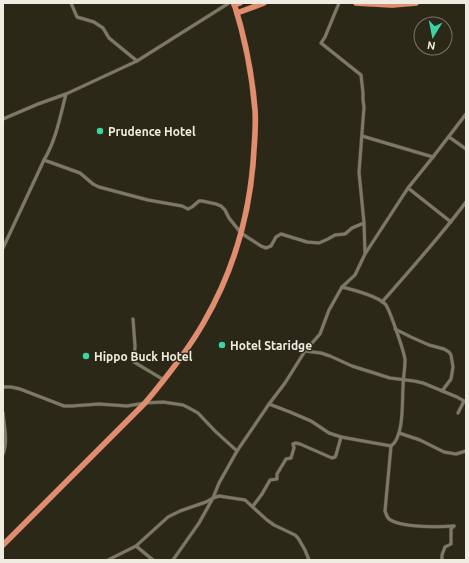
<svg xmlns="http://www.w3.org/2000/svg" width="469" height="563" font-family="Ubuntu,sans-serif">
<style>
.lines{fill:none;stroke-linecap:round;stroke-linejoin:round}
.minor-casing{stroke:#494638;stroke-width:4}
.trunk-casing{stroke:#494638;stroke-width:6}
.minor{stroke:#7d7966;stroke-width:3}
.trunk{stroke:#e28d6f;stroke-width:5.5}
.poi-dot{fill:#3bd4a4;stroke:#2c2818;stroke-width:1.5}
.labels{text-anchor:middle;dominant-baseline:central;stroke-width:3;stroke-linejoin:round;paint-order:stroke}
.poi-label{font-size:12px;font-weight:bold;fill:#efece1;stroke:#2c2818;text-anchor:start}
</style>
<rect width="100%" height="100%" fill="#2c2818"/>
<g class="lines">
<g class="minor-casing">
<g id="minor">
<polyline points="71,3 77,17 94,22 103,28 109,38 137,61"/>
<polyline points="339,3 325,37 321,43 361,75 363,93 363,100 364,107 359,172 364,223"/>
<polyline points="3,119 38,104 66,94 137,61 229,3"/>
<polyline points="362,136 433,157"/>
<polyline points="449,137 466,149"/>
<polyline points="44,160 80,173 93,184 99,187 148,200 182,206 188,209 192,207 199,201 202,201 216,204 221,206 225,210 229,218 241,233 261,246 266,248 271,246 276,237 281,234 307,242 319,243 328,239 335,235 345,234 352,228 364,223 365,253"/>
<polyline points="408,188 451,222"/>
<path d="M3,248L44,160C56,140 60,117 66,94"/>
<path d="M382,302C411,269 440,237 466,202"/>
<polyline points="133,319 135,346 134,362 164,380"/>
<polyline points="395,329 411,337 429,345 444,349 449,352 451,355 453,367 451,379 442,391"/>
<polyline points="305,351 321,353 330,356 352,366 390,378 414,381 423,383 457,397 464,401 458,413"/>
<polyline points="3,387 11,387 20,389 64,406 72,406 99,404 127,406 145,403 163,402 183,405 189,408 198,413 215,431 237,451"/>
<path d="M269,404L290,412L311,421L329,433L341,437L391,446C404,437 402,403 403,388C403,379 405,369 405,360C405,354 390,311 386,305C379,296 353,290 342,287"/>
<path d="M3,413C4,426 8,441 3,454"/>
<polyline points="399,433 420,440 444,452 456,454 466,451"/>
<path d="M391,446L385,511C386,514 387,517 389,519C401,528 439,527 454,526"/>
<polyline points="253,506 262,494 270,480 277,479 277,474 286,459 291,458 294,448 293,444 296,443 300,444 332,458 335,457 336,455 341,437"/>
<polyline points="136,546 153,560"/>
<polyline points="108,560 136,546 168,517 180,511 206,502 213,498 219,483 237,451 269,404 285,383 305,351 320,334 329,310 342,287 355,275 365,254 408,188 433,157 466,114"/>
<polyline points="173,560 199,523 213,498 219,496 245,500 267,520 274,525 295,535 298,538 305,550 309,560"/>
<polyline points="442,560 442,555 445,547 451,544 451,529 454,526"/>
</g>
</g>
<g class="trunk-casing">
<g id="trunk">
<polyline points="356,3 392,5 416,3"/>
<polyline points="234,5 240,3"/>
<polyline points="237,13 264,3"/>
<path d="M3,545L145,403C166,378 187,352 204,322C234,270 251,210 254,149C255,136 256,123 255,110C252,73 245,38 234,3"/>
</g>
</g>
<use href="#minor" class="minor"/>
<use href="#trunk" class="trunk"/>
</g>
<g class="poi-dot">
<circle cx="100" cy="131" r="4"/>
<circle cx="222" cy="345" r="4"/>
<circle cx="86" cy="356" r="4"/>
</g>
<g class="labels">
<g class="poi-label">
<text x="108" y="131">Prudence Hotel</text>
<text x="230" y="345">Hotel Staridge</text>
<text x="94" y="356">Hippo Buck Hotel</text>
</g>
</g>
<rect width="469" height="563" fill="none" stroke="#efece1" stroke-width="8"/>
<g transform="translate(433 36) rotate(190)"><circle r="19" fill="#2c2818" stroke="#7a7668"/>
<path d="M0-3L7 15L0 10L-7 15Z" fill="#3bd4a4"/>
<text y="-6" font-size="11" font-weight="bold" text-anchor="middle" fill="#efece1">N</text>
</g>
</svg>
